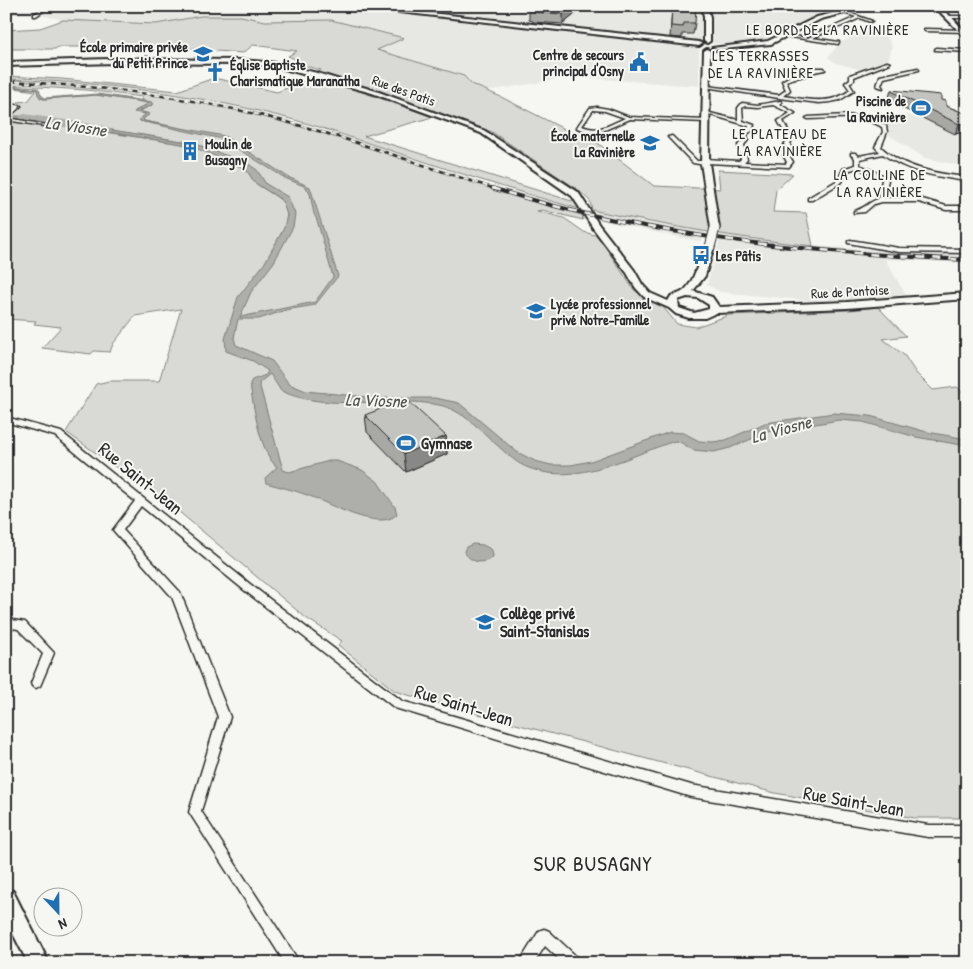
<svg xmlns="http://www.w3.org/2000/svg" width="973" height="969" font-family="'Patrick Hand',sans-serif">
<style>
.built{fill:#e7e7e3}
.green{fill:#d9d9d5;stroke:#828280;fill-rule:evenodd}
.water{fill:#aeaeab;stroke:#7a7a78}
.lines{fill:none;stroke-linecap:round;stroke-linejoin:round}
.river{fill:#aeaeab;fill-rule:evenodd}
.street-casing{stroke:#2b2b2b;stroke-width:3}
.secondary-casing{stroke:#2b2b2b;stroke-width:4}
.street{fill:#f6f6f2;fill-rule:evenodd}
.secondary{fill:#f6f6f2;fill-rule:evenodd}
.rail-far1-casing{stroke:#2b2b2b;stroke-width:2.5}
.rail-casing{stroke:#2b2b2b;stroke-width:4}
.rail-far1{stroke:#f6f6f2;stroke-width:2;stroke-dasharray:5;stroke-linecap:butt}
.rail{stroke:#f6f6f2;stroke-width:2.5;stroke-dasharray:8;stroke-linecap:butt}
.secondary-bridge-casing{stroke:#2b2b2b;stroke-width:11;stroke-linecap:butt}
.secondary-bridge{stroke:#f6f6f2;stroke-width:9}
.wall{fill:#a8a8a5;stroke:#2b2b2b}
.shaded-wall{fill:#888886;stroke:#2b2b2b}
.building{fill:#c3c3c0;stroke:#2b2b2b}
.labels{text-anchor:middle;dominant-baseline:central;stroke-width:4;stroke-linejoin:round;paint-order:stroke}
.far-poi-label{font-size:14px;font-weight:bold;fill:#2b2b2b;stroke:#f6f6f2;text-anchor:end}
.far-street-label{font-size:14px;fill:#2b2b2b;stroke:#f6f6f2}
.far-neighbourhood-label{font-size:15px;letter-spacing:1px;fill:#2b2b2b;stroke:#f6f6f2}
.poi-label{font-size:16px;font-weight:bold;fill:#2b2b2b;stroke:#f6f6f2;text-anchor:start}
.water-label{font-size:18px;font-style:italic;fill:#525251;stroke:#f6f6f2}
.near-street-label{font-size:19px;fill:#2b2b2b;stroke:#f6f6f2}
.near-neighbourhood-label{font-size:21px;letter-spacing:1px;fill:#2b2b2b;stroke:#f6f6f2}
</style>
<rect width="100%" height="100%" fill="#f6f6f2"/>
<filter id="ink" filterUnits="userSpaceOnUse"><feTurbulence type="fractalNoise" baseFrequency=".02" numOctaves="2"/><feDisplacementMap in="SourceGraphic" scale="10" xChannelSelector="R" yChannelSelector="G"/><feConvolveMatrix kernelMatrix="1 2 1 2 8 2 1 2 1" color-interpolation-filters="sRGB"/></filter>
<g filter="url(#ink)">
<g class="built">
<polygon points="6,6 860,6 827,13 763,42 733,45 695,42 693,48 699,48 699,86 574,77 487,91 471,84 464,76 376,50 403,38 265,21 241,16 201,16 156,24 63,20 40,15 6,14"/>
<polygon points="864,30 886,34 892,47 888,61 862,70 836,63 828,57 840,43"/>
<polygon points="904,115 916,116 958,135 967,134 967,167 925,158 889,135 888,116"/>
<polygon points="595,210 653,223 705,231 701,241 681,238 599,220"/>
<polygon points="721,234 813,246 967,255 967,263 885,259 907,297 814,301 721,292 707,285"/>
</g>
<g class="green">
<path d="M201,16H241L265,21L331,20L404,38L377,50L464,76L471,84L501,97L566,130L591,138L654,186L720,189L718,170L793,174L776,190L773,212L806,213L813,246C739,238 665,226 592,210L590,201L577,189L492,132L372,89L318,72L321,70L293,63L299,61L288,56L297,51L253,45L243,53L162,47L126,46L122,49H84L86,47H58L55,49H6V30L40,28L63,20L156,24Z"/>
<path d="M6,76L62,79L177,91L214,78L277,92L317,76L433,117L364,136L578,203L580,209C512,191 444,168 377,146C351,138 325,128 298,121C203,95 104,82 6,79Z"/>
<path d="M6,82C93,85 180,96 264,117C372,144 474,188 582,215L583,220L542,210L537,211L564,218L584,232L598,236L634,290L647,299L663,307L677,324L696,327L729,315L850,310L878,307L906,336L883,339L904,355L916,373L933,390L957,387L967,397V818H915L775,793L418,698L395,691L338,645L342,641L306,618L178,511L66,432L96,384L109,381H159L181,309L135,316L113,344L110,352L94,351L91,354L42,348L61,327L34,324L36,321L6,319V118L22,106L18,102L28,101L36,91L6,87L37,89L40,98L44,99L96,95L149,103L135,111L146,114L140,119V121L221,137L230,143L226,137L144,121L143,119L150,114L138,112L152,105L153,103L139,101L143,99L142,97L86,90L6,85ZM20,116L189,142L208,148L252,171L264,186L287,203L289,226L284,228C294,201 275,197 258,185C252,181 251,174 245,170C229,158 207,151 188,145L8,117Z"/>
</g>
<g class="water">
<path d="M6,86L39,89L41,95L45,98L98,94L152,102V105L139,111L150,114L143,119L144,121L224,136L288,177L310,187L338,276L315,305L286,310L259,319H238L234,338L236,345L272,361L289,384L306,391L377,398H435L459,403L517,452L535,461L551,465H571L591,461L670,432L684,433L699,441L713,442L726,440L765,423L834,413L870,416L927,432L967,439V446L916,437L863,422L839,420L768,432L730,448L714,452L693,450L680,442L675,441C630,455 577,487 529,468C517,464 507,454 498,446C481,431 463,410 439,405C388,395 330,413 281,391L270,374L259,383L283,470L289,472L329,461H337L362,470L377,481L395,507L397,514C380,533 327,502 307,495C294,490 280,487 266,483L265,478L277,467C260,453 253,405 250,383L252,380L266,375L268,371L253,361L226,351L225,339L238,297L264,264L284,228L287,215L282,200L255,183L247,171L237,165L188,145L35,120L7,118L14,116L37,118L192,143L247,163L257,170L266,184L288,197L295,214L293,227L274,262L251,292L240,317L315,302L333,277L317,220L314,214L310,194L306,187L285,178L230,144L227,140L140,121V119L146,114L134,112L149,103L96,95L44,99L38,95L37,89Z"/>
<path d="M473,544L483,545L492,550L493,557C483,565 470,563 464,551L466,547Z"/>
</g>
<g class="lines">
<polygon class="river" points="24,114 105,126 111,130 105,134 20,119 18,117"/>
<g class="street-casing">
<g id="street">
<polygon points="46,6 51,6 36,16 34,16 34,14"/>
<path d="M844,11L872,21L870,22L860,18C844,26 828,31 812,38L839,42L838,44L784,36L786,35L808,38L825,29L831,28L856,17L844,13Z"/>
<polygon points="947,16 967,16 967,18 948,18"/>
<polygon points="924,29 967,30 967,32 925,31"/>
<polygon points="936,48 967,50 967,52 935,50"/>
<polygon points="147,57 170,62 168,63 147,59 123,61 121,60"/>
<path d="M887,62L890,63L854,77V80L849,83L854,91L840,100L830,102L819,103L779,98L705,87L707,86L779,95L786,90L782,81L790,76L778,71V69L793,75L808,72L814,68H824L825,70C819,71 816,71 810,74C802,78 795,77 786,81L790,90L783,96C806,99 831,106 850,90L845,83L850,79V75Z"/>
<polygon points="918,68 919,70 884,78 881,85 883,88 877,86 880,76"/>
<path d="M780,101L782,102L779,104L795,113L783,121L792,138L790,145L794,150L789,155L793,162L789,167L707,163L705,165L693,163L668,137L672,136L697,161H703L705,159L739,161L741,159L738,145L743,140L742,133L748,129L749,126L704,113L706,112L738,120V108L742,103L758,105ZM773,105L790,113L778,121L788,138L784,145L788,150L783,155L787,162L786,164L744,162L747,159L744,145L748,140L747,134L752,131L754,125L743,121L742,108L745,106L758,107Z"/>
<polygon points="6,103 21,106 8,118 46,125 44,126 6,120 6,114 15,107 6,105"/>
<path d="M597,107L608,109L629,117L706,120L708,121L706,122L630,119L600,132H590L577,128V127L590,108ZM593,110L605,111L625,118C609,125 599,133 582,126Z"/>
<path d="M847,115L869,118L886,125L887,132L881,147C903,168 937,174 967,177V181C938,177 907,172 883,154L860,159V165L887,177L888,180L884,198H919L946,206H967V210H946L919,202H882L874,204L865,212L854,213V211C864,209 869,202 878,199L882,180V178L857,168L847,171L842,182L812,200H808V198L838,180L843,169L855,165V158L851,155V153H855L859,156L880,152L875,147L883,132L882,127C859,113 833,119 808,119L806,118L808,117Z"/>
<polygon points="850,240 899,248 967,249 967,253 899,252 848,243 848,241"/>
<polygon points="6,417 61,432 250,584 402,701 691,785 928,825 967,825 967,837 928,837 691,797 395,708 244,590 141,506 123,530 180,592 230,717 201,811 300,963 285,963 189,812 218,717 172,597 113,530 135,501 55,436 6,422"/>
<polygon points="6,619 25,622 54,653 40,686 36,688 32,686 31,683 43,654 18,629 6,627"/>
<polygon points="544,929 549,931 578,958 580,963 563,963 545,946 534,963 519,963 539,931"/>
</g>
</g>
<g class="secondary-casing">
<g id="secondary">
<polygon points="235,6 350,6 348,8"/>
<polygon points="365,6 699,42 702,44 699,46 355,7"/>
<polygon points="702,6 707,6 710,17 710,41 707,43 704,41 704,17"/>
<polygon points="863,6 873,6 821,19 771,44 715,50 712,48 768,41 817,17"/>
<path d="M927,6C945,6 955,21 967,34V39L940,12Z"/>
<polygon points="707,49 710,51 709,163 719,228 715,231 711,228 701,163 704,51"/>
<path d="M109,59L241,60L277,63L317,73L376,91L485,131L578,192L599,225L634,270L642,284L650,293L668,301L671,296C674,295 679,294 682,292C697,283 699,249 710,244L714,247L705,276L693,291L712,297L719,307L847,302L967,293V299L847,308L716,313L705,318H689L676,314L669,308L644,297L635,287L627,273L593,228L572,196L481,133L372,93L277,67L241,64L115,63L6,66V62ZM687,297L698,298L709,305V309L694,313L679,308L678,300Z"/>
<polygon points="6,889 13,891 49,963 28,963 6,920"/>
</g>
</g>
<use href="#street" class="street"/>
<use href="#secondary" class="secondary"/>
<g class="rail-far1-casing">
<path id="rail-far1" d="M6,81C94,86 182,95 268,117C345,136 420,165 496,189"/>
</g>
<g class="rail-casing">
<path id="rail" d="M492,188C646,237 806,252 967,260"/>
</g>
<use href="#rail-far1" class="rail-far1"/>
<use href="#rail" class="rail"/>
<g class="secondary-bridge-casing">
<polyline id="secondary-bridge" points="710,247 715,228"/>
</g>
<use href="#secondary-bridge" class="secondary-bridge"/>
</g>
<g class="wall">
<polygon points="672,6 695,23 693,34 682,34 682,38 670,37"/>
<polygon points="763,6 810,6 774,11"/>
<polygon points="581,9 563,24 533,22 533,21 529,20 529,10"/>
<polygon points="891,90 941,100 946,106 967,114 967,132 955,134 888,101"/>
<polygon points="365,415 446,436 447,454 406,472 367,432"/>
</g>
<g class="shaded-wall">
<polygon points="572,6 581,6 581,9 563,24 563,14"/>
<polygon points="775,6 810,6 774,11"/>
<polygon points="967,123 967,132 955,134 959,124"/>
<polygon points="446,436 447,454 406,472 404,454"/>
</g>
<g class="building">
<polygon points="534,6 572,6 563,14 534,12 535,11 529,10"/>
<polygon points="672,6 696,6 695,23 684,23 683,27 671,26"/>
<polygon points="891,90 941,95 941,100 946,101 946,106 967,114 967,123 959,124 891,91"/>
<polygon points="406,399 446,436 404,454 365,415"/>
</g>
</g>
<defs>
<g id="school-bare" transform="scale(1.5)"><path d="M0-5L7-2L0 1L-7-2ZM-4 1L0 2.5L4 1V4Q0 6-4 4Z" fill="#1f6fb2" stroke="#f6f6f2" stroke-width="2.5" paint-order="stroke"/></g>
<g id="civic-bare" transform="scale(1.5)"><path d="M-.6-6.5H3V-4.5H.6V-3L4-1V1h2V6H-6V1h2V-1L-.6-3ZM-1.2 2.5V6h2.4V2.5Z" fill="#1f6fb2" stroke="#f6f6f2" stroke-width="2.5" paint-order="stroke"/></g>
<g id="church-bare" transform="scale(1.5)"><path d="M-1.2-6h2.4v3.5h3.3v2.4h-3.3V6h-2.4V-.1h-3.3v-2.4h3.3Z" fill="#1f6fb2" stroke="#f6f6f2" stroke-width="2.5" paint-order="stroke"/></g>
<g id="stadium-bare" transform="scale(1.5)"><path d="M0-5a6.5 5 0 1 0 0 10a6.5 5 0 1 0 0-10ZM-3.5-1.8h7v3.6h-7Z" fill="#1f6fb2" stroke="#f6f6f2" stroke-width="2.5" paint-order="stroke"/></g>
<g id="building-bare" transform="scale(1.5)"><path d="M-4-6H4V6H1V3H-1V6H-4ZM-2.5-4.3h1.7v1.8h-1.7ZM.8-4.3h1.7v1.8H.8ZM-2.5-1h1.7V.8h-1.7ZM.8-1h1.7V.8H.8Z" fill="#1f6fb2" stroke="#f6f6f2" stroke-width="2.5" paint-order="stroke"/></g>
<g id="bus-bare" transform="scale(1.5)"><path d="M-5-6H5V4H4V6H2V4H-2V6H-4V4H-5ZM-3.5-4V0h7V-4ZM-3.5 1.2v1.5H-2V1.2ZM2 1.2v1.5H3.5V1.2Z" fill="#1f6fb2" stroke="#f6f6f2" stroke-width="2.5" paint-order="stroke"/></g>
</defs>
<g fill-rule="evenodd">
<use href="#school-bare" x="203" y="54"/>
<use href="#civic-bare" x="639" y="62"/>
<use href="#church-bare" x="215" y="72"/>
<use href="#stadium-bare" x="921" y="108"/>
<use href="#school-bare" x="650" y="143"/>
<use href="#building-bare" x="190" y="151"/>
<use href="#bus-bare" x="701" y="255"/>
<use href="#school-bare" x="536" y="311"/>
<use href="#stadium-bare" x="406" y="443"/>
<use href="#school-bare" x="485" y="622"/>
</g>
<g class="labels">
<g class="far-poi-label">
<text x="188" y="46">École primaire privée<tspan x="188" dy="16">du Petit Prince</tspan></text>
<text x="624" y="54">Centre de secours<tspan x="624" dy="16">principal d'Osny</tspan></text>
<text x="230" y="64" text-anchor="start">Église Baptiste<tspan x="230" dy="16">Charismatique Maranatha</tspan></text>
<text x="906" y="100">Piscine de<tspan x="906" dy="16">la Ravinière</tspan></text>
<text x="635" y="135">École maternelle<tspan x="635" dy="16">La Ravinière</tspan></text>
<text x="205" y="143" text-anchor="start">Moulin de<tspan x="205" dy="16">Busagny</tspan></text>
<text x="716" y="255" text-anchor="start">Les Pâtis</text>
<text x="551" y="303" text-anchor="start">Lycée professionnel<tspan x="551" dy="16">privé Notre-Famille</tspan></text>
</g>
<g class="far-street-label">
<text transform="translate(404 90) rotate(20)">Rue des Patis</text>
<text transform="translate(850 291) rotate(-3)">Rue de Pontoise</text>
</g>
<g class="far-neighbourhood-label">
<text x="828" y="29">LE BORD DE LA RAVINIÈRE</text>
<text x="761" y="55">LES TERRASSES<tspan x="761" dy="17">DE LA RAVINIÈRE</tspan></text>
<text x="780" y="133">LE PLATEAU DE<tspan x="780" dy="17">LA RAVINIÈRE</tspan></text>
<text x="880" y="174">LA COLLINE DE<tspan x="880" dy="17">LA RAVINIÈRE</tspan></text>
</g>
<g class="poi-label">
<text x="421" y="443">Gymnase</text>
<text x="500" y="613">Collège privé<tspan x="500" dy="18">Saint-Stanislas</tspan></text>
</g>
<g class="water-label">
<text transform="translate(76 126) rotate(8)">La Viosne</text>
<text transform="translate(376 400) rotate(2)">La Viosne</text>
<text transform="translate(781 429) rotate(-15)">La Viosne</text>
</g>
<g class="near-street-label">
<text transform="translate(141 478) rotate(39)">Rue Saint-Jean</text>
<text transform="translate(464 705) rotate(17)">Rue Saint-Jean</text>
<text transform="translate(854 801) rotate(10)">Rue Saint-Jean</text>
</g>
<g class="near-neighbourhood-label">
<text x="593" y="863">SUR BUSAGNY</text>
</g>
</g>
<rect width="973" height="969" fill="none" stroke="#f6f6f2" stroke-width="25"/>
<rect x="12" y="12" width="948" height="944" fill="none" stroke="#2b2b2b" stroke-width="2" filter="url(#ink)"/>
<g transform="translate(58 912) rotate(158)"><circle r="24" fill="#f6f6f2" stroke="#a5a5a2"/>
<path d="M0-4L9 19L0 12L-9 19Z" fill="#1f6fb2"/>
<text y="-8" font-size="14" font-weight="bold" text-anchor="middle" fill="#2b2b2b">N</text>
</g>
</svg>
